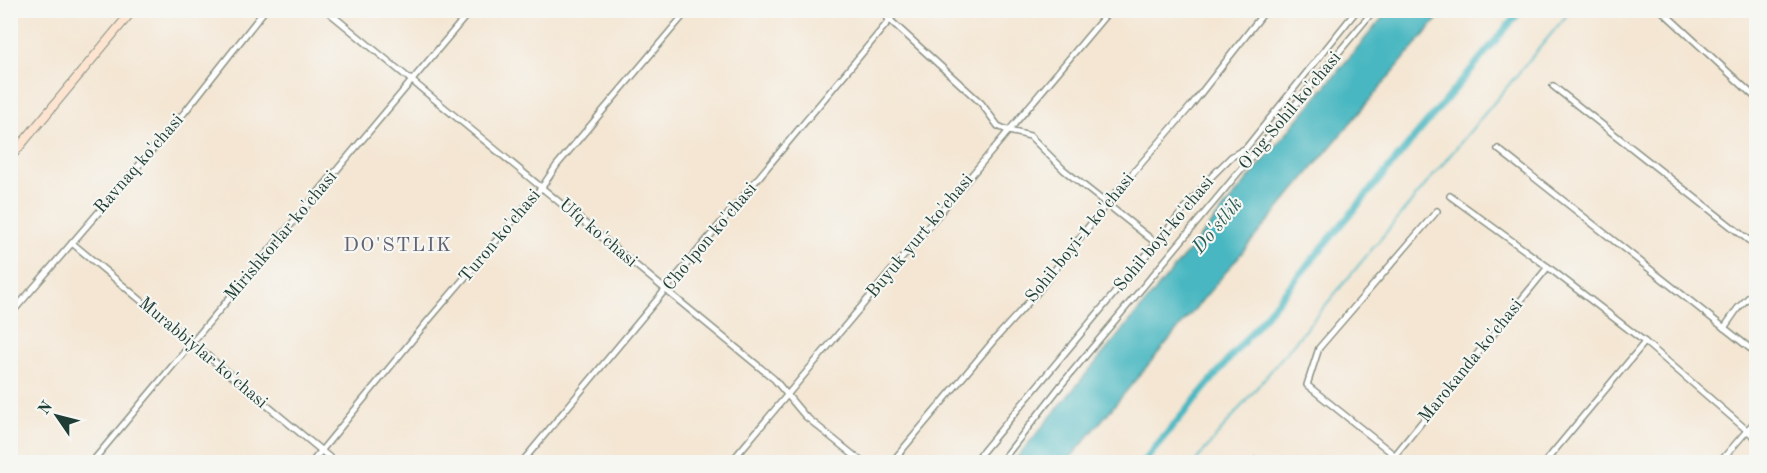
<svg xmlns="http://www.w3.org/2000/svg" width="1767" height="473" font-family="'Old Standard TT',serif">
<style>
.water{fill:#49b7c1;stroke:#347a7a;stroke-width:1.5}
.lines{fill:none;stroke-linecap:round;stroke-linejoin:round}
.stream{stroke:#49b7c1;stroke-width:2}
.canal{stroke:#49b7c1;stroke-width:7}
.minor-casing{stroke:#8a9284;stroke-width:8}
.secondary-casing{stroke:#8a9284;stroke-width:10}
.minor{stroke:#fff;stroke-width:5}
.secondary{stroke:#fde4d0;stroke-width:8}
.labels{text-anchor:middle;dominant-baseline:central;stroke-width:4.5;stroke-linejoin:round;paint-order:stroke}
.street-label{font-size:18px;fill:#1f3d34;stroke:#f6f6f2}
.water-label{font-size:20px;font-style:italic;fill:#2a5c57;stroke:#f6f6f2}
.neighbourhood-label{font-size:20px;letter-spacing:1.5px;fill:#646373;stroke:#f6f6f2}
</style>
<rect width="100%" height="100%" fill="#f6f6f2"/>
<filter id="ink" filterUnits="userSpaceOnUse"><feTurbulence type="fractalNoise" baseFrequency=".0167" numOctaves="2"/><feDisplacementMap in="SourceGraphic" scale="12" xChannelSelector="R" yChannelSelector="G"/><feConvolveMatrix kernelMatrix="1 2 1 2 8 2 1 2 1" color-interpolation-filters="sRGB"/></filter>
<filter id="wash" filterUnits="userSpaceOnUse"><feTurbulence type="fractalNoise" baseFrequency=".008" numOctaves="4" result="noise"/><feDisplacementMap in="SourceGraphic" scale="24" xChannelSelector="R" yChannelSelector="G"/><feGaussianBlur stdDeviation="1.35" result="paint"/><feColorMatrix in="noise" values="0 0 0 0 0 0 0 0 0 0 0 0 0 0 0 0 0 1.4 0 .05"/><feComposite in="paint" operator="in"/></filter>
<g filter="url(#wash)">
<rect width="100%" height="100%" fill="#f4e6d3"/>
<polygon class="water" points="1388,11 1444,11 1067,462 1013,462"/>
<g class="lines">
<polyline class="stream" points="1195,462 1571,10"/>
<polyline class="canal" points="1143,462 1521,10"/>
</g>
</g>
<g filter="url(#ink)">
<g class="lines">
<g class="minor-casing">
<g id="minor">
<polyline points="326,10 774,379 805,416 862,462"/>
<polyline points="879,10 981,103 998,126 1009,131 1030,136 1064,170 1156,243"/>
<polyline points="1661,10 1756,98"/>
<polyline points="1553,86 1756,246"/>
<polyline points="1498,149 1756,353"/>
<polyline points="1450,196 1548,267 1645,342 1756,438"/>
<polyline points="72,243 335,462"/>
<polyline points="10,315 184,113 265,10"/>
<polyline points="1724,328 1738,308 1756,290"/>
<polyline points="1395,455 1548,267"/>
<polyline points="92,462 471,10"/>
<polyline points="312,462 427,322 542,187 557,165 688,10"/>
<polyline points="522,462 898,10"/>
<polyline points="731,462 1110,10"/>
<polyline points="892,462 995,339 1036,294 1107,203 1190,107 1266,10"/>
<polyline points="974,462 1212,176 1231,157 1246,148 1357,10"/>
<polyline points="1001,462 1062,384 1374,10"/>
<polyline points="1254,462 1256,460 1259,462"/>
<polyline points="1403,462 1307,385 1319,348 1437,211"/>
<polyline points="1545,462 1645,342"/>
<polyline points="1720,462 1756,420"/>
</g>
</g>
<g class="secondary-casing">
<polyline id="secondary" points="10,158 133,10"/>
</g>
<use href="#minor" class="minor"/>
<use href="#secondary" class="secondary"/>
</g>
</g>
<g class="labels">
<g class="street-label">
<text transform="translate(1290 111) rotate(-50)">O'ng Sohil ko'chasi</text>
<text transform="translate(139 164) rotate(-49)">Ravnaq ko'chasi</text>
<text transform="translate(598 233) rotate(40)">Ufq ko'chasi</text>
<text transform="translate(1164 234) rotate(-50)">Sohil boyi ko'chasi</text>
<text transform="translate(281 236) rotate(-50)">Mirishkorlar ko'chasi</text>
<text transform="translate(500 236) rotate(-50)">Turon ko'chasi</text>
<text transform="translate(920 236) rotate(-50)">Buyuk yurt ko'chasi</text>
<text transform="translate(710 237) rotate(-50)">Cho'lpon ko'chasi</text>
<text transform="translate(1080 238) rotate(-51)">Sohil boyi-1 ko'chasi</text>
<text transform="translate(203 353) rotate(40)">Murabbiylar ko'chasi</text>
<text transform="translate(1471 361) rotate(-51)">Marokanda ko'chasi</text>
</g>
<g class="water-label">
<text transform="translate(1218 226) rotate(-50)">Do'stlik</text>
</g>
<g class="neighbourhood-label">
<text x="398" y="246">DO'STLIK</text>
</g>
</g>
<rect width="1767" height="473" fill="none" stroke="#f6f6f2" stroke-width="36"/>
<g transform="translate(57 416) rotate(305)" stroke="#f6f6f2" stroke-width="4.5" paint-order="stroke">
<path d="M0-4.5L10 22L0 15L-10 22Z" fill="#1f3d34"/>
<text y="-9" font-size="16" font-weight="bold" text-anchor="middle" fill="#1f3d34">N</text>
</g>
</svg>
